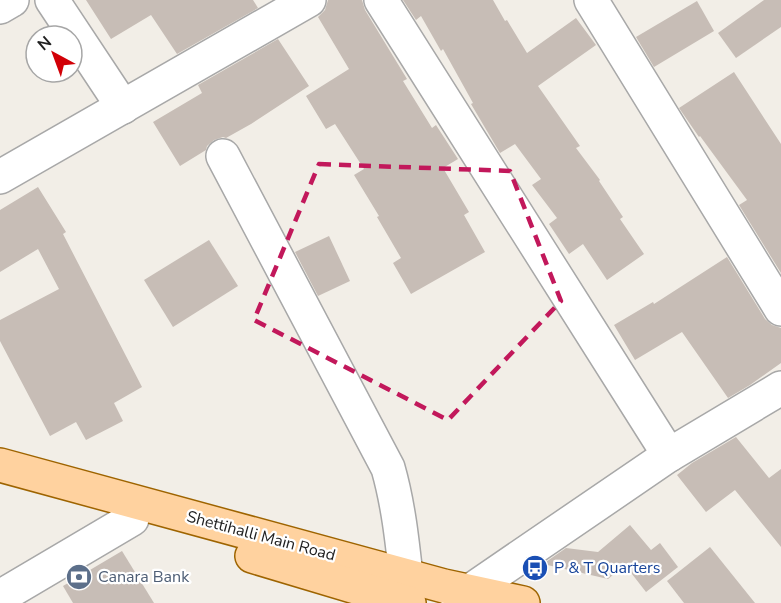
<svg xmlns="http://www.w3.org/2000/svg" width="781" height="603" font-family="'Nunito Sans',sans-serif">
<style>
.building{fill:#c7bdb6}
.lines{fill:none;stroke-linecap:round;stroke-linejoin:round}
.minor-casing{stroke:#a8a8a8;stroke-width:36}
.major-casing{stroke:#9e6400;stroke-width:36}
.minor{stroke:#fff;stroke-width:33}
.major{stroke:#ffd29f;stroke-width:33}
.marked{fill:none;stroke:#c2185b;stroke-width:4.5;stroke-dasharray:12 8;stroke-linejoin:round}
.labels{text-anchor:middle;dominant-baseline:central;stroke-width:4.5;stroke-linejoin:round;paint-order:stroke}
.street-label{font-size:16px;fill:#212121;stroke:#fff}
.transit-label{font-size:16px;fill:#164399;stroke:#fff;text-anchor:start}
.service-label{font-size:16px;fill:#4e5e75;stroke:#fff;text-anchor:start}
</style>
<rect width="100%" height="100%" fill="#f2eee7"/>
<g class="building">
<polygon points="86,0 253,0 258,8 177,54 151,15 111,39"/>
<polygon points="328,0 362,0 365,10 407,79 403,81 432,128 436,125 458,159 443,168 469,212 464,215 485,252 411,294 393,263 401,258 377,217 379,216 354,175 364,169 335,124 326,129 306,96 349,69 318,17 325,10"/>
<polygon points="403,0 493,0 505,21 507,20 527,53 576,18 596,45 538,86 580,146 576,148 600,180 599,181 623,217 620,219 644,254 607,280 583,244 569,254 549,224 557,218 532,185 541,179 515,144 500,153 471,104 473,103 443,49 441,51 421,16 416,20"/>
<polygon points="764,0 781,0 781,27 736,58 718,33"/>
<polygon points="697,1 714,31 654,67 636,37"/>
<polygon points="278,39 309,86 251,124 226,138 223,137 214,140 207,146 206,150 180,166 153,122 202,93 198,85"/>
<polygon points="734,72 781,144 781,273 739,205 747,200 700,136 699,137 679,108"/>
<polygon points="38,187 66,232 63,234 142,387 114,403 123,421 86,440 76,422 50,436 0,341 0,320 59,289 38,249 0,272 0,210"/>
<polygon points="329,236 350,281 318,296 295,252"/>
<polygon points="209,240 238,286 173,327 144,280"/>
<polygon points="727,257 765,319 772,325 781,328 781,363 750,385 728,398 682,332 635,360 614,325 653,302 654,304"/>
<polygon points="736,437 769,478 781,469 781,547 735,490 706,512 677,475 692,463"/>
<polygon points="630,525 651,550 660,543 678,567 646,592 625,565 608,579 543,564 566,548 598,552"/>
<polygon points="710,547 755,603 684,603 667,581"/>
<polygon points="122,551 154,603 73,603 63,586"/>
</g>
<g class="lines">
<g class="minor-casing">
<g id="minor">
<polyline points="52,0 123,107"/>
<polyline points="381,0 669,455"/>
<polyline points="591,0 781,309"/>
<polyline points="0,7 12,0"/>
<path d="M223,156L388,468C398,503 402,539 406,576"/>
<polyline points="0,177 309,0"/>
<polyline points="0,597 132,519"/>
<polyline points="458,603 470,591 669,455 781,388"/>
</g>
</g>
<g class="major-casing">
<g id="major">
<polyline points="0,465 444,586 523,603"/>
<polyline points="252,556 409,603"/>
</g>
</g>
<use href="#minor" class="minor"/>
<use href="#major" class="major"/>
</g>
<path class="marked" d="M319,164L510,171L561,301L448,420L254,320Z"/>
<defs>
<g id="bus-disc" transform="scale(1.35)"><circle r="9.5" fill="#1a4fb4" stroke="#fff"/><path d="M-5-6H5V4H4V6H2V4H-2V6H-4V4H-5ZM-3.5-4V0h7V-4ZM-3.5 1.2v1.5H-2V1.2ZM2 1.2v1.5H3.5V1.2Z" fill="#fff"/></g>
<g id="bank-disc" transform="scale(1.35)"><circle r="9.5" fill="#5c6f8a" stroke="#fff"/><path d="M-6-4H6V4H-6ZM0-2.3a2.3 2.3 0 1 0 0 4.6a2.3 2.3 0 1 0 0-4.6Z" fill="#fff"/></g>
</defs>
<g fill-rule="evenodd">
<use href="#bus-disc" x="535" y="568"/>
<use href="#bank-disc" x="79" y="577"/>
</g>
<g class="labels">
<g class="street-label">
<text transform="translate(261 536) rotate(15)">Shettihalli Main Road</text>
</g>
<g class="transit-label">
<text x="554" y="568">P &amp; T Quarters</text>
</g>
<g class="service-label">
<text x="98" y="577">Canara Bank</text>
</g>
</g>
<g transform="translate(54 54) rotate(319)"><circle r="28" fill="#ffffff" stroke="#a6a6a6" stroke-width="1.5"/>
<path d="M0-4.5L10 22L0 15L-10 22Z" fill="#d20007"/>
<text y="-9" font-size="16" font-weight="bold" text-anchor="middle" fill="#212121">N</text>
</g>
</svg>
